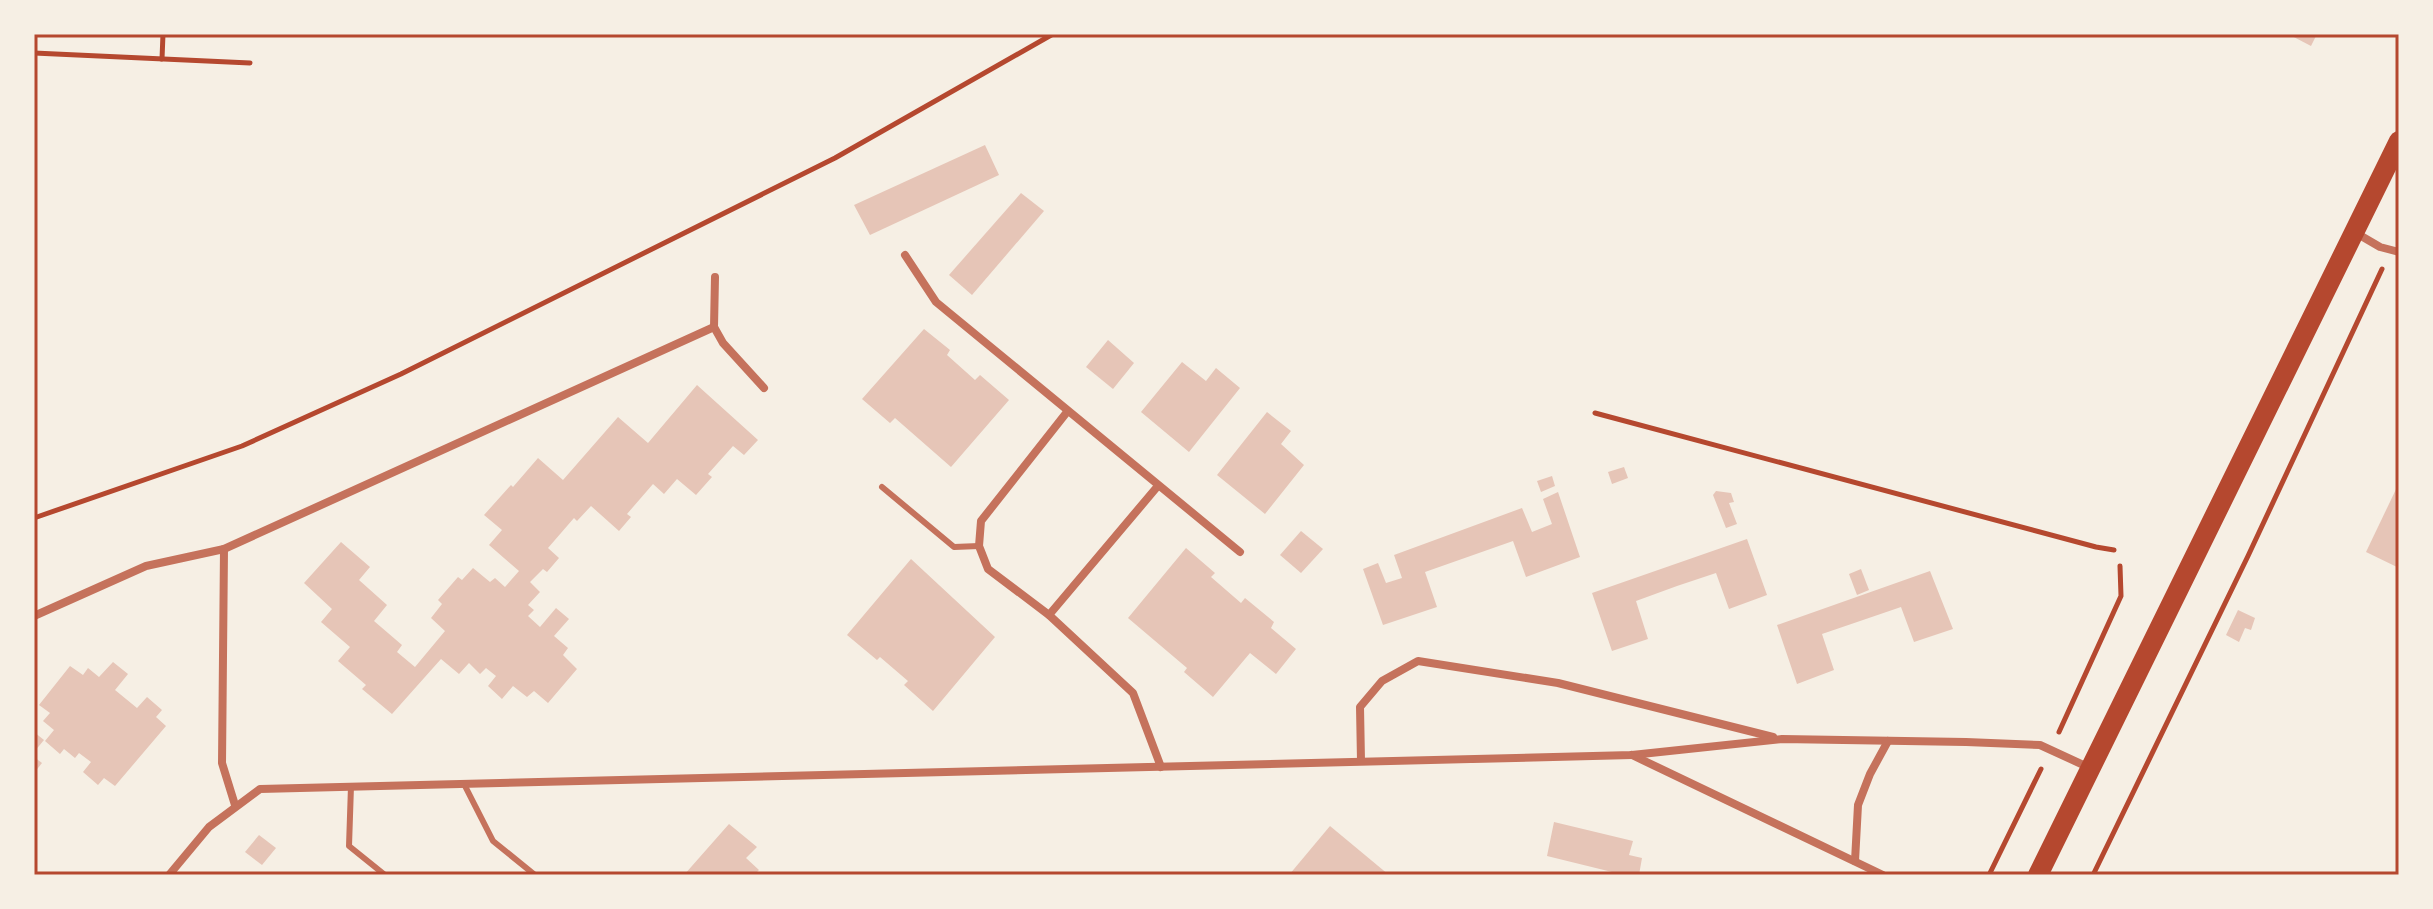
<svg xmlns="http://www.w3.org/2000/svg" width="2433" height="909" font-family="'PT Sans Narrow',sans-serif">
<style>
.building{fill:#e6c5b7}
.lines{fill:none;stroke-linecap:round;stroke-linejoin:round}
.path{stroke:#b5482f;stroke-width:5}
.service{stroke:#c5725c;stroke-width:6}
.minor{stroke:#c5725c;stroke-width:8}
.primary{stroke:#b5482f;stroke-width:20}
.neatline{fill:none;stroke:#b5482f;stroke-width:3}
</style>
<rect width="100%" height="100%" fill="#f6efe4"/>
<g class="building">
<polygon points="2288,34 2317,34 2311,46"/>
<polygon points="985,145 999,175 870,235 854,205"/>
<polygon points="1021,193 1044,211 972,295 949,275"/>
<polygon points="924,329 950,350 947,355 975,380 980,375 1009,400 951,467 895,418 890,423 862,399"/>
<polygon points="1108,340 1134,363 1113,389 1086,367"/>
<polygon points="1182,362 1206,381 1216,368 1240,388 1189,452 1141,412"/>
<polygon points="697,385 758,440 744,455 733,446 708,474 712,477 696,495 677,479 664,494 653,484 627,514 631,517 619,531 591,506 577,521 574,518 548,548 559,558 547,572 543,569 530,582 540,592 528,605 534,610 528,616 540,627 556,608 569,619 554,636 568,648 563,655 577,669 548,703 534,691 527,697 513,686 502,699 488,686 496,676 486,668 480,674 469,663 459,674 441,659 392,714 362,689 366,685 338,661 350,647 321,622 332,609 304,583 341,542 370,567 359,580 387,605 374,621 402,645 397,652 415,667 445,631 431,618 442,604 438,600 458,577 462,580 473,568 490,582 495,578 505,587 519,571 489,545 502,530 484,515 511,485 513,487 538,458 563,480 618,417 648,443"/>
<polygon points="1267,412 1291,431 1281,444 1304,465 1265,514 1217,475"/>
<polygon points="1624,467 1628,478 1612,484 1608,472"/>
<polygon points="1552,476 1555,486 1541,492 1537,481"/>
<polygon points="2399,483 2399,568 2366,552"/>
<polygon points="1716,491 1731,493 1734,502 1729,503 1737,524 1726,528 1713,495"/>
<polygon points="1558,492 1580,557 1526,577 1513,541 1425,572 1437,607 1383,625 1363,569 1378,563 1386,583 1402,578 1394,555 1522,508 1532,532 1552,524 1543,499"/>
<polygon points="1301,531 1323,549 1301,573 1280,555"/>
<polygon points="1747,539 1767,595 1729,609 1716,573 1677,586 1636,601 1648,639 1612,651 1592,593"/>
<polygon points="1186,548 1215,573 1211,577 1241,603 1245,598 1274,622 1271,628 1296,649 1276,674 1250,653 1213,697 1184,672 1187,668 1128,618"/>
<polygon points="911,559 995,637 933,711 904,685 908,681 880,657 877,660 847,635"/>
<polygon points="1861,569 1869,590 1857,595 1849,574"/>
<polygon points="1930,571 1953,629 1914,642 1901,607 1863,620 1822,634 1834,670 1797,684 1777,625"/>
<polygon points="2238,610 2255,618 2251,630 2245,628 2239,642 2226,635"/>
<polygon points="113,662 128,674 115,690 137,708 147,697 162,710 156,717 166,726 115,786 104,778 98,785 83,772 91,762 79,753 75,758 64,749 60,754 45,741 54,730 43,721 50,713 39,705 70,666 83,675 88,668 99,677"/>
<polygon points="34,732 44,740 34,752"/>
<polygon points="34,757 42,763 34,773"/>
<polygon points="1554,822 1633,841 1629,855 1642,858 1639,875 1611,875 1612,872 1547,856"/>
<polygon points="729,824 757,847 746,858 759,870 754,875 684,875"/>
<polygon points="1330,826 1389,875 1289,875"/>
<polygon points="259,835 276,848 262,865 245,852"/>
</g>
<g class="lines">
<g class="path">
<polyline points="34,53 250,63"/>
<polyline points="162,59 163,34"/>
<polyline points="1595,413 2096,547 2114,550"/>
<polyline points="34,518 242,446 401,374 835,158 1053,34"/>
<polyline points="2059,732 2121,596 2120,566"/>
<polyline points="1989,875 2041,769"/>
<polyline points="2093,875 2248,556 2382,269"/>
</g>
<g class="service">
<polyline points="882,487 954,547 979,546"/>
<polyline points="464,784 493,841 535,875"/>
<polyline points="351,786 349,846 385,875"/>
</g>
<g class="minor">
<polyline points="2356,233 2380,247 2399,252"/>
<polyline points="905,255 936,302 1240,552"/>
<polyline points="715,277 714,327 723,343 764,388"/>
<polyline points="1067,412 981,521 979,546 988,569 1049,615 1133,693 1161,767"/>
<polyline points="224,549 222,763 235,805"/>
<polyline points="1049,615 1157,487"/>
<polyline points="34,616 146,566 224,549 714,327"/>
<polyline points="1632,755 1883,875"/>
<polyline points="1361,761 1360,707 1382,681 1418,661 1558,683 1773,737"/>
<polyline points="1855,861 1858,805 1870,774 1888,741"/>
<polyline points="169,875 209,827 260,789 1632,755 1782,739 1966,742 2040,745 2090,768"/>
</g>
<polyline class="primary" points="2038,875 2399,141"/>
</g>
<rect width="2433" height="909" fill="none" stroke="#f6efe4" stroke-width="72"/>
<rect x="36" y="36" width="2361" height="837" class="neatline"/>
</svg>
